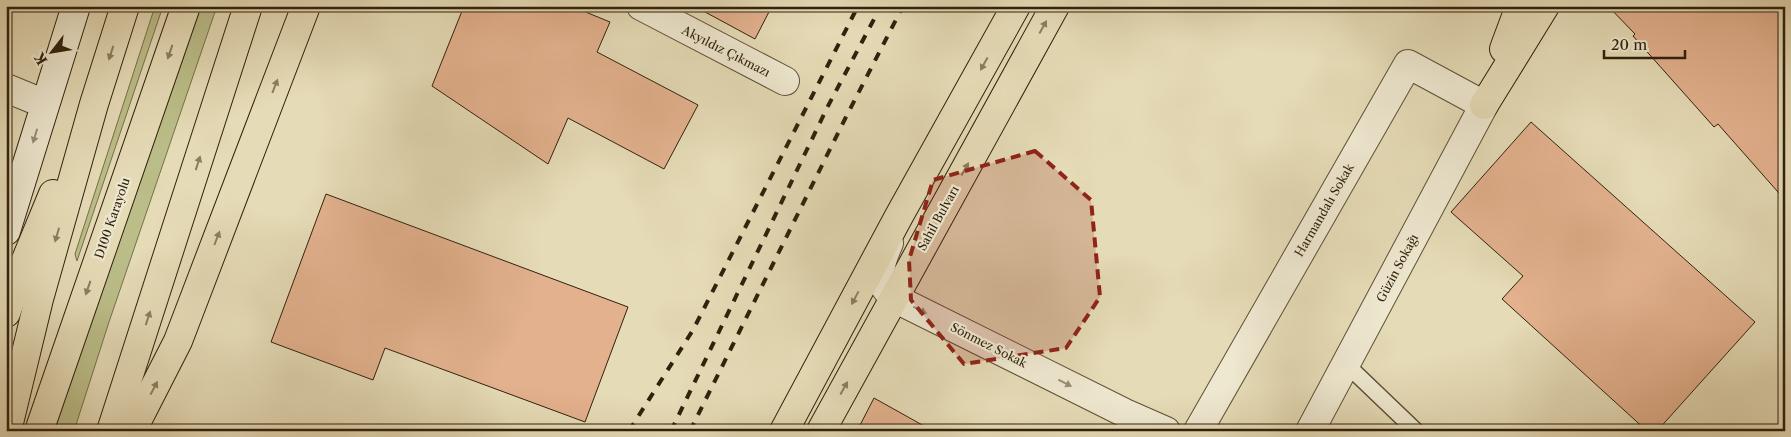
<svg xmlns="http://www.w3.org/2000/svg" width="1791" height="437" font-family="'Libre Caslon Text',serif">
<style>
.green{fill:#bbbe89;stroke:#76704a}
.building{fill:#e3b18e;stroke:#30210c}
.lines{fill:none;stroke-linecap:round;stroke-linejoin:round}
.service-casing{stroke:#5d5036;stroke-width:18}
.minor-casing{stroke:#5d5036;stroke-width:30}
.secondary-casing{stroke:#30210c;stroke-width:30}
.trunk-casing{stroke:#30210c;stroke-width:30}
.service{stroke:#eee8d0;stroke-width:15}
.minor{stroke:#eee8d0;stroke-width:28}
.secondary{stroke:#eee8d0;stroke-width:28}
.trunk{stroke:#e5dbb6;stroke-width:28}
.rail{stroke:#30210c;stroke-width:4;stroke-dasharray:9 9;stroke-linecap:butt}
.oneway{fill:#8a7e61}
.oneway2{fill:#988e78}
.marked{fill:#8f2418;fill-opacity:0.2;stroke:#8f2418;stroke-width:4;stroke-dasharray:10 6;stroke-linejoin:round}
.labels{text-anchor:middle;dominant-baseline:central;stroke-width:4.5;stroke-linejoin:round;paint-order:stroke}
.street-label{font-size:12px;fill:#30210c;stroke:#eee8d0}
</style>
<rect width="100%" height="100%" fill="#e5dbb6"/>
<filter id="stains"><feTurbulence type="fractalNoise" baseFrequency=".004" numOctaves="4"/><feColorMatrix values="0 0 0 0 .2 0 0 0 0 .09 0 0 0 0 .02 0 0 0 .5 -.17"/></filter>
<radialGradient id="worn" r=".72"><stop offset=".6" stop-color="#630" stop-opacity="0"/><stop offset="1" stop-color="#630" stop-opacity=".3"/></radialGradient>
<g class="green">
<polygon points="155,6 163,6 77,261 75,254"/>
<polygon points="197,6 217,6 109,322 74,431 53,431"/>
</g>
<g class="building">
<polygon points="464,6 571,6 610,22 597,52 698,105 664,169 568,118 548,164 432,86"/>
<polygon points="694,6 772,6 755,39"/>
<polygon points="1608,6 1785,6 1785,200 1718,124 1714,127 1633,36 1635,34"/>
<polygon points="1531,122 1755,322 1657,431 1647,431 1502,299 1523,276 1451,212"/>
<polygon points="326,194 628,307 585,422 385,348 373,380 271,342"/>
<polygon points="874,398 933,431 857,431"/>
</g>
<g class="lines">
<g class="service-casing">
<polyline id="service" points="1346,364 1416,431"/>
</g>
<g class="minor-casing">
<g id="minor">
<polyline points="641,6 785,81"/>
<polyline points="6,88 45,104"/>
<path d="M889,243C879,266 874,279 894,298L1125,413L1166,431"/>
<polyline points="1198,431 1408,64 1484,105 1310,431"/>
</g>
</g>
<g class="secondary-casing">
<polyline id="secondary" points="6,231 76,6"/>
</g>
<g class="trunk-casing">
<g id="trunk">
<polyline points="1504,49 1520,6"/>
<polyline points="1484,105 1545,6"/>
<polyline points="6,313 18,279 53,194"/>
<polyline points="7,431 39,299 94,104 125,6"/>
<polyline points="39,431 186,6"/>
<polyline points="111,431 248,6"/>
<polyline points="132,431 178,341 306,6"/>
<polyline points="784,431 899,216 1016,6"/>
<polyline points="821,431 1055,6"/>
</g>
</g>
<use href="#service" class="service"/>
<use href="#minor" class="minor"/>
<use href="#secondary" class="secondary"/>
<use href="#trunk" class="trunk"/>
<g class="rail">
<polyline points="629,431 693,330 858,6"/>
<polyline points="671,431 828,106 881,6"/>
<polyline points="690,431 845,119 903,6"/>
</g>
</g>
<defs><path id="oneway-solid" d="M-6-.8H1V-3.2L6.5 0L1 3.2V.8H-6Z" transform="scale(1.25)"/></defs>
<g class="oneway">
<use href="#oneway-solid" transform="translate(1043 27) rotate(-61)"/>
<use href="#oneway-solid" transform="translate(170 52) rotate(109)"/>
<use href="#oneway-solid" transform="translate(111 53) rotate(108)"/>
<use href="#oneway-solid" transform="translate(984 64) rotate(119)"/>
<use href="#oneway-solid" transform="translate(275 86) rotate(-69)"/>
<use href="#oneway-solid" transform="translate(198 163) rotate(-72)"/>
<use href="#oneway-solid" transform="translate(965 169) rotate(-61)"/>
<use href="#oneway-solid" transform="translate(57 235) rotate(106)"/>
<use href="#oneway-solid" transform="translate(217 238) rotate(-69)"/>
<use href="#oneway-solid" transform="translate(88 288) rotate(109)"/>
<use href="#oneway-solid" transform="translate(855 298) rotate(118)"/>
<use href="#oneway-solid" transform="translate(148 318) rotate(-72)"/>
<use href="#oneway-solid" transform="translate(154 388) rotate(-62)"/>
<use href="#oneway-solid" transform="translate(844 388) rotate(-61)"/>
</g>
<g class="oneway2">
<use href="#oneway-solid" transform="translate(35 136) rotate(107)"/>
<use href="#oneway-solid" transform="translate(920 310) rotate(27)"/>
<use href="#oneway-solid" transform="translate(1065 383) rotate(27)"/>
</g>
<path class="marked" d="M1035,151L1091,200L1100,297L1066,348L964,364L911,300L909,260L933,180Z"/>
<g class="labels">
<g class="street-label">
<text transform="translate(726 51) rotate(27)">Akyıldız Çıkmazı</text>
<text transform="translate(1324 210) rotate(-60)">Harmandalı Sokak</text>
<text transform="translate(112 218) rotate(-71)">D100 Karayolu</text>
<text transform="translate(938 218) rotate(-61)">Sahil Bulvarı</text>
<text transform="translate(1397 268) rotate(-62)">Güzin Sokağı</text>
<text transform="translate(989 345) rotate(27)">Sönmez Sokak</text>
</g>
</g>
<rect width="1791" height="437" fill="none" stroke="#e5dbb6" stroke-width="25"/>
<rect x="8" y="8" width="1776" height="422" fill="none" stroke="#30210c" stroke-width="2.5"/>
<rect x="12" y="12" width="1766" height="412" fill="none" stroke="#30210c"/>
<g transform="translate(52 52) rotate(239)" stroke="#eee8d0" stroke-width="4" paint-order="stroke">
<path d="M0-4L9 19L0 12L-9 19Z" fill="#30210c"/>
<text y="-8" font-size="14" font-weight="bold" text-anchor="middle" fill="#30210c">K</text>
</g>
<path d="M1604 50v8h81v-8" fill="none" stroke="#30210c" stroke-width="2.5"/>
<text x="1611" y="50" font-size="15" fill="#30210c" stroke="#eee8d0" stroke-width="4" paint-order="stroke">20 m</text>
<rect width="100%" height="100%" filter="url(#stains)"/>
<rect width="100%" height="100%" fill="url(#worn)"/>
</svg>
